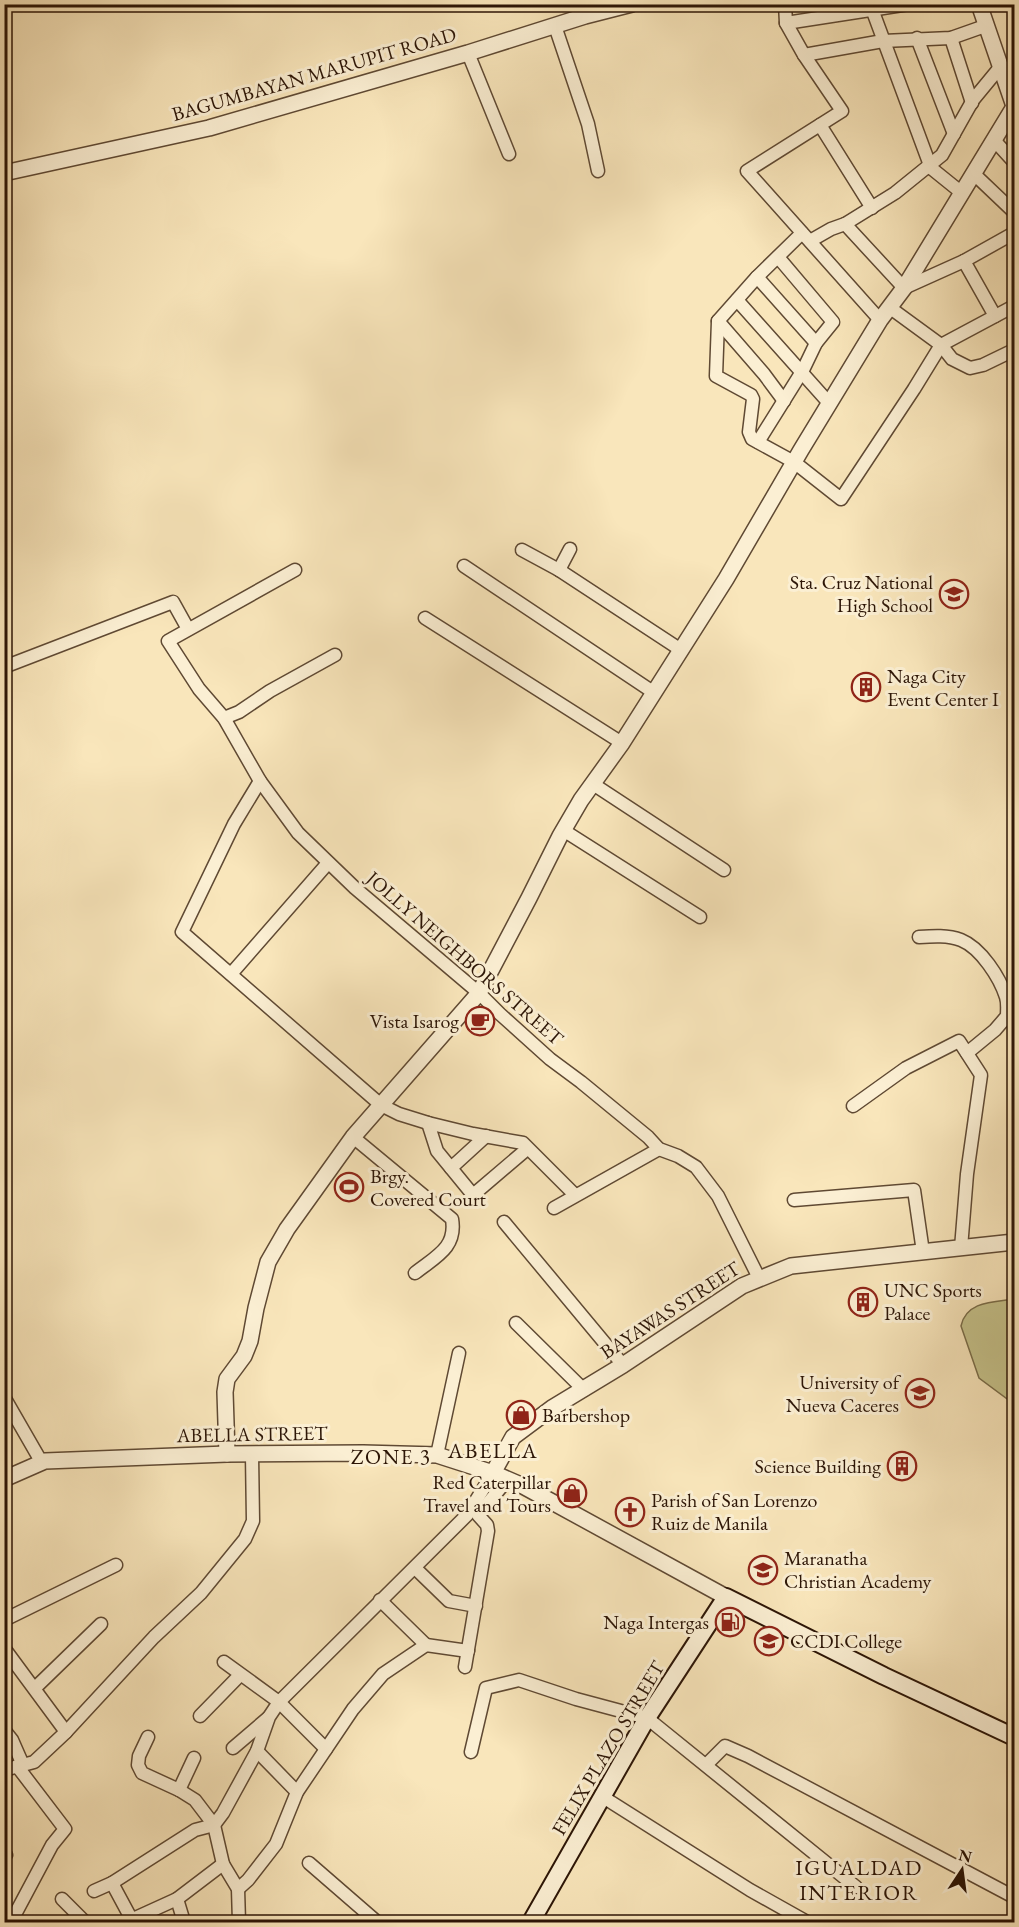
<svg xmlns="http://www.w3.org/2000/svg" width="1019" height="1927" font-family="'EB Garamond',serif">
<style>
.green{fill:#c6c38b;stroke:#796c48;stroke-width:1.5}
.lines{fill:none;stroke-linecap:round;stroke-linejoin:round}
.minor-casing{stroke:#5f4933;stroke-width:15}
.tertiary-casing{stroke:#5f4933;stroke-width:18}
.secondary-casing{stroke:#2c1506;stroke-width:20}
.minor{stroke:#fbefd3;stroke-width:12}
.tertiary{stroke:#fbefd3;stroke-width:15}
.secondary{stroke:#fbefd3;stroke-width:16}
.labels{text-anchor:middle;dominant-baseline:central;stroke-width:6;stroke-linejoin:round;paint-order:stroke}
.street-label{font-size:20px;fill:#2c1506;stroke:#fbefd3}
.poi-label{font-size:20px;fill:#2c1506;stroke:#fbefd3;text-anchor:start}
.neighbourhood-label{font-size:21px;letter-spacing:1.5px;fill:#2c1506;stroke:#fbefd3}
.quarter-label{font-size:22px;letter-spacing:1.5px;fill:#2c1506;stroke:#fbefd3}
</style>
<rect width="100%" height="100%" fill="#f9e6bb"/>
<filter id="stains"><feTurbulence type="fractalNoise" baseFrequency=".00333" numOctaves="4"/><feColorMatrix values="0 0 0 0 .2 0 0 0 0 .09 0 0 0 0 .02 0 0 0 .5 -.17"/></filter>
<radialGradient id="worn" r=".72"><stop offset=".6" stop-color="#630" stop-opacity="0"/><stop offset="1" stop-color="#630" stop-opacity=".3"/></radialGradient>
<path class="green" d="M1014,1299V1404L979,1378L961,1326C966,1301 994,1302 1014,1299Z"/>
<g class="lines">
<g class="minor-casing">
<g id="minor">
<polyline points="785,4 786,23 804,55 842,111 747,171 880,320"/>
<polyline points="872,9 931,168 962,193"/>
<polyline points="786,23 909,4"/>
<polyline points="555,26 588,124 598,171"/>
<polyline points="917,38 954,134"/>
<polyline points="951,38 972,103"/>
<polyline points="468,53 509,154"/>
<polyline points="804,55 883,41 951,38 985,26"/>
<polyline points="820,125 872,208"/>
<polyline points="994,140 1014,162"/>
<polyline points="973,173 1014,212"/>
<polyline points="845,224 904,288 964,261"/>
<polyline points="802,233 757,277 718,321 716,376 751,395 753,399 749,432 752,439 794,462 841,499 914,389 941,345 1014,306"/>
<polyline points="810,241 831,229 845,224 895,193 942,155 973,100 1001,66"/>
<polyline points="757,277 816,343"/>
<polyline points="737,300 829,403"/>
<polyline points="889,307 941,345 952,359 970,368 983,365 1014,350"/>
<polyline points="995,316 964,261 1014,233"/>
<polyline points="718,321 764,374 784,401"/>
<polyline points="758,442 803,370 816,343 833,322 778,257"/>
<polyline points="522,550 559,570 681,650"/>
<polyline points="464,566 653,692"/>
<polyline points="295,570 168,641 199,689 224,718 260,781 298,833 355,888 479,993 500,1014 550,1059 581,1082 648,1137 659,1149 678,1156 696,1167 718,1196 759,1278"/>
<polyline points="559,570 570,549"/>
<polyline points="425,618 622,743"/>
<polyline points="4,667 173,602 188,629"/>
<polyline points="224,718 239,712 270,691 335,655"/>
<polyline points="260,781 234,824 182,932 381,1105 399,1114 428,1123 473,1134 523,1143 575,1195"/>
<polyline points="593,784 724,870"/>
<polyline points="563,830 700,917"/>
<path d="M919,937C933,936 948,935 961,940C981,948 1000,978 1006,997C1008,1003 1007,1010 1007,1016L995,1030L967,1053"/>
<polyline points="231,974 328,863"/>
<polyline points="853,1106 906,1068 959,1041 981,1075 967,1174 961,1248"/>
<polyline points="428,1123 437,1151 473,1195 527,1149"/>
<path d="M353,1137L452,1219C457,1248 435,1257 415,1273"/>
<polyline points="451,1168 486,1136"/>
<polyline points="794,1200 914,1190 923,1252"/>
<polyline points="554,1208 659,1149"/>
<polyline points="504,1222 623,1365"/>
<polyline points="516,1323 584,1390"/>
<polyline points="4,1397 42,1463"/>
<polyline points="437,1455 459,1353"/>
<polyline points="415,1568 449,1601 476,1606"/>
<polyline points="380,1600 426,1645"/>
<polyline points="4,1620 116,1565"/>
<polyline points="4,1648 66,1732"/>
<polyline points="224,1662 279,1702 326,1749"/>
<polyline points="465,1667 488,1531 487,1525 478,1515 507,1480"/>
<polyline points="35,1688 101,1624"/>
<polyline points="200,1716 240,1675"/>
<polyline points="4,1730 12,1740 23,1765"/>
<polyline points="148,1737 139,1756 138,1765 142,1773 179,1790 195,1800 214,1825 223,1864 238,1889 239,1922"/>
<polyline points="233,1748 268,1718"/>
<polyline points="257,1751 297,1792"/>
<polyline points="471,1752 486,1688 519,1680 576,1699 647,1718 856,1887"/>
<polyline points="706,1765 725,1746 748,1756 1014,1897"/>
<polyline points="4,1770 34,1762 66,1732 154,1637 201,1593 245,1539 253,1521 252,1455"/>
<polyline points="179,1790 194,1758"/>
<polyline points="603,1797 750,1890 807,1922"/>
<polyline points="4,1851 6,1855"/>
<polyline points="309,1863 377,1922"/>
<polyline points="112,1883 133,1922"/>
<polyline points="238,1889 248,1880 276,1844 297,1792 353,1709 383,1674 426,1645 468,1651"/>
<polyline points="94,1891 112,1883 195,1830 214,1825 223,1813 257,1751 269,1717 279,1702 467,1515 493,1473"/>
<polyline points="62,1899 85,1922"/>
<polyline points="177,1899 184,1922"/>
<polyline points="133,1919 177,1899 223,1864"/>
<polyline points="11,1922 52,1845 65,1829 17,1766"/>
</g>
</g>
<g class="tertiary-casing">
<g id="tertiary">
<polyline points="979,4 1014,106"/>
<polyline points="4,173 209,128 468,53 585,16 632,4"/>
<polyline points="227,1454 225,1392 227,1379 244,1356 250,1341 256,1308 268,1262 287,1229 353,1137 479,993 529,898 560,836 581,800 622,743 726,579 801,450 880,320 904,288 1014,107"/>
<polyline points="493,1473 513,1437 552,1408 623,1365 742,1286 791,1266 1014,1242"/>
<polyline points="4,1479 45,1461 227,1454 363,1453 437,1455 493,1473 523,1486 726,1597"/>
</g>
</g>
<g class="secondary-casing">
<polyline id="secondary" points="531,1922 647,1718 726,1597 884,1676 1014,1737"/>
</g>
<use href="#minor" class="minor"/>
<use href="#tertiary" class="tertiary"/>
<use href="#secondary" class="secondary"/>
</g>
<defs>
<g id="school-ring" transform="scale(1.5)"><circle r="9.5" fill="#fbefd3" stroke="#8f2418" stroke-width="1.5"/><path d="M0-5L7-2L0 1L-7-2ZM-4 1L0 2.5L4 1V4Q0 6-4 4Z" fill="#8f2418"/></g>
<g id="building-ring" transform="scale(1.5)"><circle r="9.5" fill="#fbefd3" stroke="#8f2418" stroke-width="1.5"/><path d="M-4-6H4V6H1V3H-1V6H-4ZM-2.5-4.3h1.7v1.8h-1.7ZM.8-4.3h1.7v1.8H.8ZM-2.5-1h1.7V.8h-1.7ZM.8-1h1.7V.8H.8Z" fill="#8f2418"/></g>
<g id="cafe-ring" transform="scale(1.5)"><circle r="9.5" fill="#fbefd3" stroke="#8f2418" stroke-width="1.5"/><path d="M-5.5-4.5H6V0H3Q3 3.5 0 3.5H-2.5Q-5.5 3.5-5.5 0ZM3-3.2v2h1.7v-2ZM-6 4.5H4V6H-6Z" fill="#8f2418"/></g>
<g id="stadium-ring" transform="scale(1.5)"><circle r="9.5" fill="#fbefd3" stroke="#8f2418" stroke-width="1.5"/><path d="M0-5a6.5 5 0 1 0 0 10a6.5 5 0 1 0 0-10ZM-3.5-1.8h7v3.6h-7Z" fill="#8f2418"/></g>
<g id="university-ring" transform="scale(1.5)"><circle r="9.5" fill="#fbefd3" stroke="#8f2418" stroke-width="1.5"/><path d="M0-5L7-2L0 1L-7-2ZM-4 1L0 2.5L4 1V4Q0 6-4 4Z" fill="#8f2418"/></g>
<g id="shop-ring" transform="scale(1.5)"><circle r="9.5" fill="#fbefd3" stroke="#8f2418" stroke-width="1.5"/><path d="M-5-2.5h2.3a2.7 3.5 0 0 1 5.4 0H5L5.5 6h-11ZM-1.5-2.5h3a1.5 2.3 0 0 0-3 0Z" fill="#8f2418"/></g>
<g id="church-ring" transform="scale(1.5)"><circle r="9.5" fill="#fbefd3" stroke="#8f2418" stroke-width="1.5"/><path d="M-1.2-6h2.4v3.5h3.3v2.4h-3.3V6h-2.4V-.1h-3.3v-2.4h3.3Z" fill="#8f2418"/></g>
<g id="fuel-ring" transform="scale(1.5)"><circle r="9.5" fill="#fbefd3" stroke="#8f2418" stroke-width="1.5"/><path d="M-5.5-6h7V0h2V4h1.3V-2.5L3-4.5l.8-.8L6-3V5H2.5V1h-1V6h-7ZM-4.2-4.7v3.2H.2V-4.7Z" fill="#8f2418"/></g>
</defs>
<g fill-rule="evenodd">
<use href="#school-ring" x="954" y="594"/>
<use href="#building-ring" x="866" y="687"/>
<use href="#cafe-ring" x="480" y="1021"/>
<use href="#stadium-ring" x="349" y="1187"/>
<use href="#building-ring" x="863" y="1302"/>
<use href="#university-ring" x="920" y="1393"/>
<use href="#shop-ring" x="521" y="1415"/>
<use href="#building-ring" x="902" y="1466"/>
<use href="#shop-ring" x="572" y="1493"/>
<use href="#church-ring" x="630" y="1512"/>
<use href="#school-ring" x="763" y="1570"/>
<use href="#fuel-ring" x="730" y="1622"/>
<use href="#university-ring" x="769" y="1641"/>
</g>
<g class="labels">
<g class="street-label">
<text transform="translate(314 74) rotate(-16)">BAGUMBAYAN MARUPIT ROAD</text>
<text transform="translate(465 958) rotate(41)">JOLLY NEIGHBORS STREET</text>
<text transform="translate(670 1310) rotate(-33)">BAYAWAS STREET</text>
<text transform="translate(252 1434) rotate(-1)">ABELLA STREET</text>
<text transform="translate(608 1748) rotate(-59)">FELIX PLAZO STREET</text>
</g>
<g class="poi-label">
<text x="933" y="582" text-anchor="end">Sta. Cruz National<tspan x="933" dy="23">High School</tspan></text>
<text x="887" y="676">Naga City<tspan x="887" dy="23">Event Center I</tspan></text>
<text x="459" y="1021" text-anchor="end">Vista Isarog</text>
<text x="370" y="1176">Brgy.<tspan x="370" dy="23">Covered Court</tspan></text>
<text x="884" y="1290">UNC Sports<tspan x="884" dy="23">Palace</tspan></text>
<text x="899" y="1382" text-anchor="end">University of<tspan x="899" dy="23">Nueva Caceres</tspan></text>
<text x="542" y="1415">Barbershop</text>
<text x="881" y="1466" text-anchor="end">Science Building</text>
<text x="551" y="1482" text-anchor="end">Red Caterpillar<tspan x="551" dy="23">Travel and Tours</tspan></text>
<text x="651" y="1500">Parish of San Lorenzo<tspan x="651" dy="23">Ruiz de Manila</tspan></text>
<text x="784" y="1558">Maranatha<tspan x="784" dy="23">Christian Academy</tspan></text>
<text x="709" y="1622" text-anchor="end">Naga Intergas</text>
<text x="790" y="1641">CCDI College</text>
</g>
<g class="neighbourhood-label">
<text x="391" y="1456">ZONE 3</text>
</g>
<g class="quarter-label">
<text x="493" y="1450">ABELLA</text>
<text x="859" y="1867">IGUALDAD<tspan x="859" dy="25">INTERIOR</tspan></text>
</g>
</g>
<rect width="1019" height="1927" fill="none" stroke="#f9e6bb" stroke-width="24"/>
<rect x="6" y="6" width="1007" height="1915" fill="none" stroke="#2c1506" stroke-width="3"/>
<rect x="12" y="12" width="995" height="1903" fill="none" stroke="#2c1506" stroke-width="1.5"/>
<g transform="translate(962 1870) rotate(13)" stroke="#fbefd3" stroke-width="4.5" paint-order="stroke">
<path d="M0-4.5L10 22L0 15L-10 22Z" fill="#2c1506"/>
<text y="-9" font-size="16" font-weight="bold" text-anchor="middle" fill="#2c1506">N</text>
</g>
<rect width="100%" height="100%" filter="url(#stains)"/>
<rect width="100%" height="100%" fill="url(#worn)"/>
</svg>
